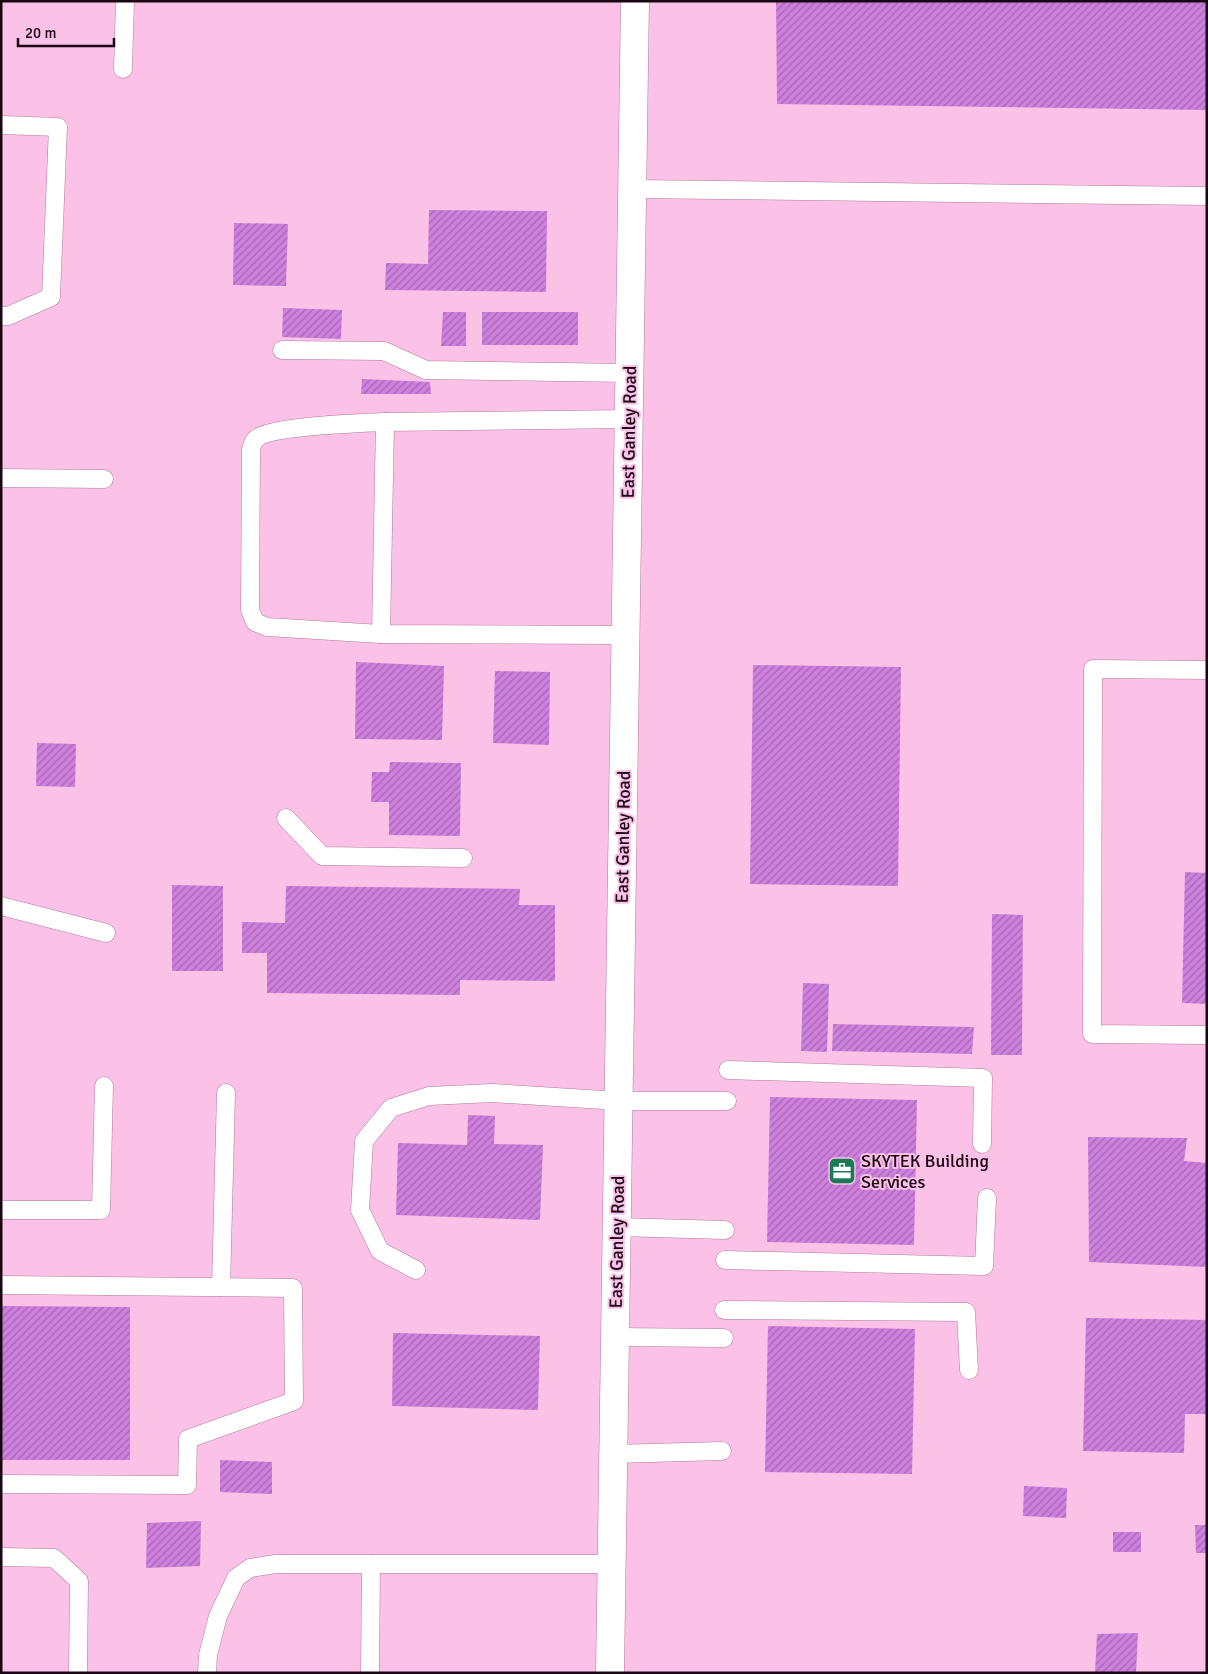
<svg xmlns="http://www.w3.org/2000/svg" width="1208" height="1674" font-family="Signika,sans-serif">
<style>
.building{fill:url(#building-hatch)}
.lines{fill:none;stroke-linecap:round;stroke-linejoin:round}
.service-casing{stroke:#af7a9d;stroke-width:19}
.minor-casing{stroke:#af7a9d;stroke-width:29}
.service{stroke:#fff;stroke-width:18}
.minor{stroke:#fff;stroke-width:28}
.labels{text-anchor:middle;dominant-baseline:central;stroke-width:4;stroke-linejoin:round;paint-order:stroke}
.street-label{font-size:18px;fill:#180613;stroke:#fbc1e7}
.poi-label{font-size:18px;fill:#180613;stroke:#fbc1e7;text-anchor:start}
</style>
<defs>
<pattern id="building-hatch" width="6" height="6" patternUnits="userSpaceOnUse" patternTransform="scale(1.25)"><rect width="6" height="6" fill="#cd80dd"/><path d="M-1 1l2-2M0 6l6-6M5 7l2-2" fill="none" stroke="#a567b2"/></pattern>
</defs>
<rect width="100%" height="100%" fill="#fbc1e7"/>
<g class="building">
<polygon points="776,1 1207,1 1207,110 777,104"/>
<polygon points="429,210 547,211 546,292 385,290 386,263 428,264"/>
<polygon points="234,223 288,224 286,286 233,285"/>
<polygon points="283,308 342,310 341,339 282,337"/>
<polygon points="443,312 466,312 466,346 441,346"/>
<rect x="482" y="312" width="96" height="33"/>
<polygon points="362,379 430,382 431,394 361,394"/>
<polygon points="356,662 444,666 442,740 355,739"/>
<polygon points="753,665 901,667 898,886 750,884"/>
<polygon points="495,671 550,672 549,745 493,743"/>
<polygon points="37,743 76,744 75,787 36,786"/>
<polygon points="390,762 461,763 460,836 389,835 389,802 371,802 372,772 389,772"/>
<polygon points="1185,872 1207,873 1207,1004 1182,1003"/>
<polygon points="172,885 223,886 223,971 172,971"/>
<polygon points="286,886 520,889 519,905 555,905 555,981 460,980 460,995 267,993 267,953 242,953 242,922 285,923"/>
<polygon points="992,914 1023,915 1022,1055 991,1055"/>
<polygon points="803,983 829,984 827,1052 801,1051"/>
<polygon points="833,1024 974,1027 972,1054 832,1051"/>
<polygon points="770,1097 917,1100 914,1245 767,1242"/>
<polygon points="468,1115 495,1116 494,1144 543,1145 540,1220 396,1215 398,1143 467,1145"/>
<polygon points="1088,1137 1187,1138 1184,1161 1207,1163 1207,1267 1089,1262"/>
<polygon points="1,1306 130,1307 130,1460 1,1460"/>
<polygon points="1086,1318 1207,1320 1207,1414 1185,1414 1184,1453 1083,1451"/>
<polygon points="768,1326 915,1329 912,1474 765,1472"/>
<polygon points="393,1333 540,1336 538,1410 392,1406"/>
<polygon points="220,1460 272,1462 272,1494 220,1492"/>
<polygon points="1024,1486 1067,1488 1066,1518 1023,1516"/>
<polygon points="201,1521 200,1566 146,1568 147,1523"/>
<polygon points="1195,1525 1207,1525 1207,1553 1196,1553"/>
<rect x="1113" y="1532" width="28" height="20"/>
<polygon points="1138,1633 1136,1673 1095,1673 1097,1634"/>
</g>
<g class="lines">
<g class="service-casing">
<g id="service">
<polyline points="123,69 125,1"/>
<polyline points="1,125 58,127 51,297 8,316 1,316"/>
<polyline points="633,189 1207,196"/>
<polyline points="282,350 384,351 426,370 630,373"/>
<polyline points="1,478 104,479"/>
<path d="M381,634L267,627L255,622L250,610L251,449C252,446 253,441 256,439C268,426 364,423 385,422"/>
<polyline points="626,635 381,634 385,422 629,419"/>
<polyline points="1207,670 1093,669 1092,1034 1207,1035"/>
<polyline points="286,818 322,856 463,858"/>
<polyline points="1,906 106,933"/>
<polyline points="728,1070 983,1078 982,1144"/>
<polyline points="1,1210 101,1210 104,1086"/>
<polyline points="617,1227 725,1230"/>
<polyline points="725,1260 984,1266 987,1198"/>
<polyline points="416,1270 380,1251 360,1210 364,1141 391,1108 429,1096 492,1093 619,1101 727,1101"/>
<polyline points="1,1285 293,1288 294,1401 188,1439 187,1485 1,1484"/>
<polyline points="221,1287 226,1093"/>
<polyline points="724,1310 966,1312 969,1370"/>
<polyline points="615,1337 724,1338"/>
<polyline points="614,1454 722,1451"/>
<polyline points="1,1557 54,1558 79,1581 78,1673"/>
<polyline points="207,1673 208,1655 218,1616 236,1578 250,1568 276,1564 612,1564"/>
<polyline points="370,1673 371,1564"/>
</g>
</g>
<g class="minor-casing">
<polyline id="minor" points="610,1673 635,1"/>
</g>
<use href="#service" class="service"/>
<use href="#minor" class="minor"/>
</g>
<defs>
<g id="office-square" transform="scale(1.4375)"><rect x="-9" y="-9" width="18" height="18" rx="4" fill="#197b53" stroke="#fbc1e7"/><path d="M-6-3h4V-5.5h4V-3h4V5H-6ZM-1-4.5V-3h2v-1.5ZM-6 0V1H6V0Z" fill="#fff"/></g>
</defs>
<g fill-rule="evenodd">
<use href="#office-square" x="842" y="1171"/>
</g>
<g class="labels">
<g class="street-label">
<text transform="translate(629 432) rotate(-89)">East Ganley Road</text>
<text transform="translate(623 837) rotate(-89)">East Ganley Road</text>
<text transform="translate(617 1242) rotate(-89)">East Ganley Road</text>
</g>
<g class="poi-label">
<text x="861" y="1161">SKYTEK Building<tspan x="861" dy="21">Services</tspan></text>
</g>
</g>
<rect width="1208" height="1674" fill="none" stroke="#180613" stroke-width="5"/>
<path d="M18 38v8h96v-8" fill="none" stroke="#180613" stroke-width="2.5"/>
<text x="25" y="38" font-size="15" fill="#180613" stroke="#fbc1e7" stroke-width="4" paint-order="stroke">20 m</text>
</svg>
